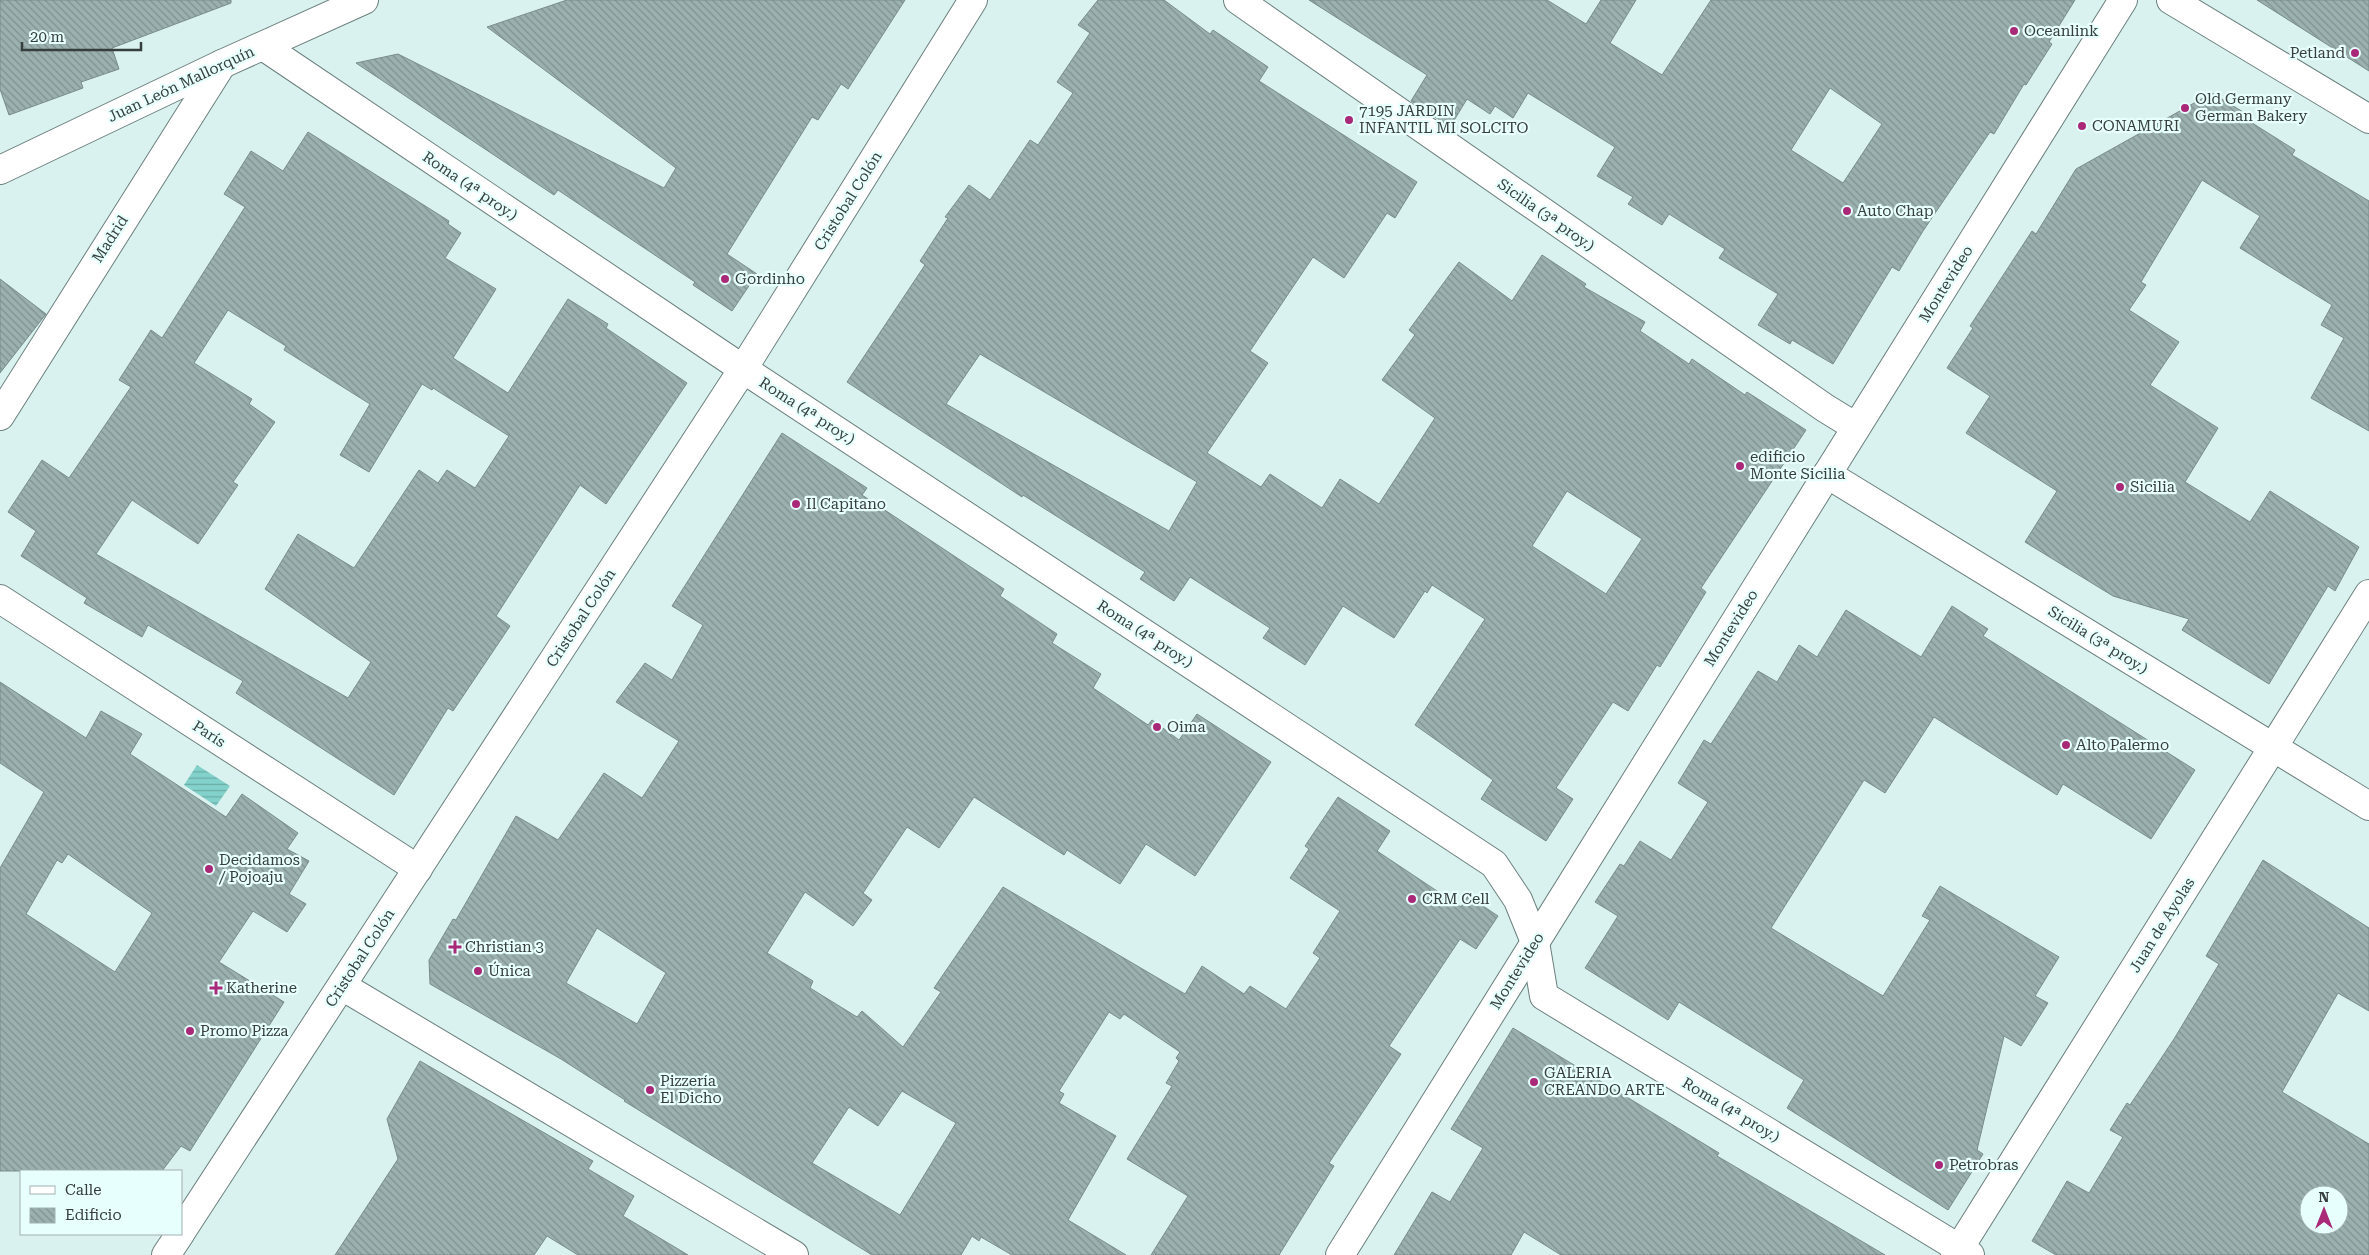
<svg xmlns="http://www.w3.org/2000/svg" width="2369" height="1255" font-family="'Roboto Serif',serif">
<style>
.water{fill:url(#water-rules)}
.building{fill:url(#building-back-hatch);stroke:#788d8b;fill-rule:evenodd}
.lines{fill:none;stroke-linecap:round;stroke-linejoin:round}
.minor-casing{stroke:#6b807e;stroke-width:30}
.major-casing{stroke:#6b807e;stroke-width:30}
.minor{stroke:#fff;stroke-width:28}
.major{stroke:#fff;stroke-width:28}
.poi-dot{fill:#a92978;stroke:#e7fffd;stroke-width:2}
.labels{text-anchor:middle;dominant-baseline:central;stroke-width:4.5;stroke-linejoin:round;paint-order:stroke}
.poi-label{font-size:15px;fill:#363f3e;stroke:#e7fffd;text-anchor:start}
.street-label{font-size:15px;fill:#363f3e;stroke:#e7fffd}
</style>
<defs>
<pattern id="water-rules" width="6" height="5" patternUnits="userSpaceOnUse" patternTransform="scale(1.25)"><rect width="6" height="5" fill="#82d2cb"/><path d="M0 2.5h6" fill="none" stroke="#6baca6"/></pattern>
<pattern id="building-back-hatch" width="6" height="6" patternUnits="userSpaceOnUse" patternTransform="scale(1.25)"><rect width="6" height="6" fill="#9bb1af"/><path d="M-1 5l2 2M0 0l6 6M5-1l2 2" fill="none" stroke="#7f9190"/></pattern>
</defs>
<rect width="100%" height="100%" fill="#daf2ef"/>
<polygon class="water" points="197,765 230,786 216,806 184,785"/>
<g class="building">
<polygon points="0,0 231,0 231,3 112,48 119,69 81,82 83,88 9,115 0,89"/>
<polygon points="567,0 905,0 848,89 841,84 818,120 812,117 727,254 757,274 732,311 693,285 695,282 558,190 554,195 356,63 398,54 664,188 676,168 487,27"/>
<path d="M1098,0H1164L1210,34L1213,30L1268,67L1259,81L1417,182L1395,218L1387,213L1344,278L1313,257L1250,351L1268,363L1207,453L1261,487L1270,474L1322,508L1340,479L1379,504L1435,418L1382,380L1415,335L1409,330L1459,262L1512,301L1542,255L1586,284L1584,287L1645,322L1640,331L1689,364L1692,359L1745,395L1747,392L1806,430L1701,588L1706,592L1660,667L1657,665L1628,711L1613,702L1556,788L1573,799L1546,841L1481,799L1493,780L1415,725L1485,619L1432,585L1427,593L1425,591L1394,638L1343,606L1305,665L1263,638L1270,628L1190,577L1174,601L1140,579L1145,572L1023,495L1022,497L847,382L925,265L920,261L948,218L945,217L969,185L990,200L1030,140L1038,145L1073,93L1057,82L1090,33L1078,25ZM980,354L1197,482L1169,531L946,404ZM1567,491L1642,539L1606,594L1532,546Z"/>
<path d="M1309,0H1547L1586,24L1601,0H1636L1610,43L1662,75L1711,0H2075L2049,42L2052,44L2026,85L2024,84L1994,134L1990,132L1923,231L1899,271L1892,267L1833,364L1792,340L1790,344L1758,325L1778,294L1719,258L1725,249L1669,214L1662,225L1628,204L1633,197L1597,176L1615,147L1528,93L1513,118L1495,106L1490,114L1467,99L1450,127L1411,101L1427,75ZM1830,88L1882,124L1843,183L1791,150Z"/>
<polygon points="2257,0 2369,0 2369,71"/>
<polygon points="2212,93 2243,112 2241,116 2295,150 2292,155 2369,201 2369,431 2311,398 2344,338 2321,325 2332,305 2240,248 2260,216 2202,180 2141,282 2146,285 2129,310 2179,342 2150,385 2218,428 2185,482 2250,522 2270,491 2359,547 2335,591 2328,586 2269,684 2182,630 2189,619 2113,596 2025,542 2057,491 1966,433 1990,396 1947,368 1973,328 1970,326 2032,231 2036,234 2076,169"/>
<path d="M308,132L449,221L448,224L461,233L445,258L496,289L453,358L508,393L568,299L608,324L606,328L687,383L606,504L580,485L496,616L510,626L453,711L448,708L394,795L236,693L243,681L148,625L142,637L84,603L87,598L21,556L36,531L8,512L42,460L69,478L131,387L119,380L151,330L162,338L245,207L224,194L251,151L283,171ZM228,310L286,346L284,350L370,404L340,455L369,472L422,384L432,390L433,388L509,436L475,488L447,470L438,483L419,470L354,568L298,534L265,589L371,662L348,698L96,554L132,500L198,544L238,485L233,482L275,422L249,404L252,399L194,363Z"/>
<polygon points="0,279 46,314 0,373"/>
<path d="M782,433L867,488L862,495L1004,589L1000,596L1057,634L1052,643L1101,674L1093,688L1148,725L1152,720L1179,740L1197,714L1271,762L1195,876L1146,844L1120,884L1067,850L1064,855L974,797L939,848L907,827L863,893L872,900L853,926L805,892L767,953L813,981L810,988L857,1017L862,1011L903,1047L941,992L934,988L1003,887L1185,994L1202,966L1244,994L1250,986L1286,1009L1320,958L1313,953L1340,911L1290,878L1309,849L1305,846L1338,797L1390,831L1377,851L1461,907L1468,896L1498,916L1476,949L1460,939L1389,1046L1401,1054L1329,1163L1334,1166L1279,1255H1151L1188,1196L1127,1159L1172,1086L1166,1083L1179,1061L1176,1058L1180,1052L1124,1014L1120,1019L1109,1012L1059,1091L1064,1094L1059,1103L1116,1136L1068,1220L1126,1255H1012L981,1237L979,1241L972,1236L961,1255H872L624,1101L625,1100L561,1059L430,984L429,960L453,919L456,920L516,816L558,840L604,773L642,798L679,741L616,702L645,663L672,680L703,625L672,606ZM597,928L666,973L637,1024L566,983ZM902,1091L956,1123L900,1215L812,1163L849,1107L878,1126Z"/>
<polygon points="1952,606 1988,629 1983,636 2195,770 2151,839 2063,784 2057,795 1934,717 1885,793 1864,780 1771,928 1883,996 1930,920 1922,916 1940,886 2059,957 2035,996 2048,1003 2021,1046 2004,1036 1977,1150 1983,1154 1948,1210 1787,1108 1804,1080 1679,1002 1668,1020 1585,968 1618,916 1595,902 1620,864 1624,866 1640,841 1671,860 1708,802 1678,783 1704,740 1711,744 1758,671 1777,682 1799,645 1817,657 1846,610 1921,657"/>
<path d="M0,682L86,738L101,711L142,734L130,754L226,817L242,794L298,833L287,849L309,861L289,894L306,904L287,932L253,911L219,962L284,1002L190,1151L181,1146L162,1171H0V868L44,792L0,763ZM68,854L152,913L115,972L26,914L57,860L62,863Z"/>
<path d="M2263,860L2369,928V1011L2338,993L2282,1092L2369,1144V1255H2056L2032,1241L2067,1181L2089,1193L2123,1137L2110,1130L2127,1103L2130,1105L2174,1039L2219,964L2206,956ZM2309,1195H2339V1225H2309Z"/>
<polygon points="1513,1028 1719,1153 1717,1156 1885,1255 1561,1255 1524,1232 1511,1255 1394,1255 1432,1192 1450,1202 1483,1148 1451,1129"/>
<polygon points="420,1061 593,1161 588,1169 634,1196 623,1216 688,1255 578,1255 547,1236 534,1255 335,1255 398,1159 387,1119"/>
</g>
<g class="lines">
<g class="minor-casing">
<g id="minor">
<polyline points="1238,0 1825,408 1856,427"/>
<polyline points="2171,0 2369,119"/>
<polyline points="263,46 743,369 1494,864 1518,900 1535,942 1544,996 1970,1255"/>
<polyline points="0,170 222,64 364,0"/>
<polyline points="0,416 222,64"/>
<polyline points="1827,474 2369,806"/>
<polyline points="0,599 418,869"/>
<polyline points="1955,1255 2369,594"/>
</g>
</g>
<g class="major-casing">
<g id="major">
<polyline points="342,986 794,1255"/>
<polyline points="181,1232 743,369 973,0"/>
<polyline points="166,1255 180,1234"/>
<polyline points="1340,1255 2123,0"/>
</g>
</g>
<use href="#minor" class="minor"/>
<use href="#major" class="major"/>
</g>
<g class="poi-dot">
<circle cx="2014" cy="31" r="5"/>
<circle cx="2355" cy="53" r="5"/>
<circle cx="2185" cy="108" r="5"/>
<circle cx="1349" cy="120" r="5"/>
<circle cx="2082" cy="126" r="5"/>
<circle cx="1847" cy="211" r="5"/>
<circle cx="725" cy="279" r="5"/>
<circle cx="1740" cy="466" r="5"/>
<circle cx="2120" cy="487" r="5"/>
<circle cx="796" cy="504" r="5"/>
<circle cx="1157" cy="727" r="5"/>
<circle cx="2066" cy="745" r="5"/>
<circle cx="209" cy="869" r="5"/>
<circle cx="1412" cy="899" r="5"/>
<path d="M452.5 939.5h5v5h5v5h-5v5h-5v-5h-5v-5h5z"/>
<circle cx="478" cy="971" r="5"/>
<path d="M213.5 980.5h5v5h5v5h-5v5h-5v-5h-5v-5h5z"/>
<circle cx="190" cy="1031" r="5"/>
<circle cx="1534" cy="1082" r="5"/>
<circle cx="650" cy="1090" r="5"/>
<circle cx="1939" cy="1165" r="5"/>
</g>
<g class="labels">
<g class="poi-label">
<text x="2024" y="31">Oceanlink</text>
<text x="2345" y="53" text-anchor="end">Petland</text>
<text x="2195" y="99">Old Germany<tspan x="2195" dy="17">German Bakery</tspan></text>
<text x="1359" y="111">7195 JARDIN<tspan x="1359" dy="17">INFANTIL MI SOLCITO</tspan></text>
<text x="2092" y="126">CONAMURI</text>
<text x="1857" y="211">Auto Chap</text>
<text x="735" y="279">Gordinho</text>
<text x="1750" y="457">edificio<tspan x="1750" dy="17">Monte Sicilia</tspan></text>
<text x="2130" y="487">Sicilia</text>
<text x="806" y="504">Il Capitano</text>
<text x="1167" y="727">Oima</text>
<text x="2076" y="745">Alto Palermo</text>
<text x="219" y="860">Decidamos<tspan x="219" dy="17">/ Pojoaju</tspan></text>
<text x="1422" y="899">CRM Cell</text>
<text x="465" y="947">Christian 3</text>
<text x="488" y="971">Única</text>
<text x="226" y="988">Katherine</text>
<text x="200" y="1031">Promo Pizza</text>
<text x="1544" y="1073">GALERIA<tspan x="1544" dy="17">CREANDO ARTE</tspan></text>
<text x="660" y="1081">Pizzería<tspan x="660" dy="17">El Dicho</tspan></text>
<text x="1949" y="1165">Petrobras</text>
</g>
<g class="street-label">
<text transform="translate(181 84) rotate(-25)">Juan León Mallorquín</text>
<text transform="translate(470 186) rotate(34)">Roma (4ª proy.)</text>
<text transform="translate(848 201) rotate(-58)">Cristobal Colón</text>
<text transform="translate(1546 215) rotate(35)">Sicilia (3ª proy.)</text>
<text transform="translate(110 239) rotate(-57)">Madrid</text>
<text transform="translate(1946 284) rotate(-58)">Montevideo</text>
<text transform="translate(807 411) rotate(33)">Roma (4ª proy.)</text>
<text transform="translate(581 618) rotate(-57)">Cristobal Colón</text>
<text transform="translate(1731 628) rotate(-58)">Montevideo</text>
<text transform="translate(1145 634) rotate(33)">Roma (4ª proy.)</text>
<text transform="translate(2098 640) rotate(32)">Sicilia (3ª proy.)</text>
<text transform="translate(209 734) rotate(33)">París</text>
<text transform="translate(2162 925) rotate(-58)">Juan de Ayolas</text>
<text transform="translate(360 958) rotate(-57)">Cristobal Colón</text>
<text transform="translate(1517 971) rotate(-58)">Montevideo</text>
<text transform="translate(1731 1110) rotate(31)">Roma (4ª proy.)</text>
</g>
</g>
<rect x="20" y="1170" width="162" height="65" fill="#e7fffd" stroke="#a0b2b1"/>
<rect x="30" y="1186" width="25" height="8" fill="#ffffff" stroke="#a0b2b1"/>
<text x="65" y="1195" font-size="15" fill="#363f3e">Calle</text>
<rect x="30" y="1208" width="25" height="15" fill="url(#building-back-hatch)" stroke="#a0b2b1"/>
<text x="65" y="1220" font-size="15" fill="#363f3e">Edificio</text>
<g transform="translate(2324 1210)"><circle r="24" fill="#e7fffd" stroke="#a0b2b1"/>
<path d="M0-4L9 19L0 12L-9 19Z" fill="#a92978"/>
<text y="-8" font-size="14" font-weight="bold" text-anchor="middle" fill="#363f3e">N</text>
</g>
<path d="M22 42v8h119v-8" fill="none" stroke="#363f3e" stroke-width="2.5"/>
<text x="30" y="42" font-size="15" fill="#363f3e" stroke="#e7fffd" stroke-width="4" paint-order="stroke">20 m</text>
</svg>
